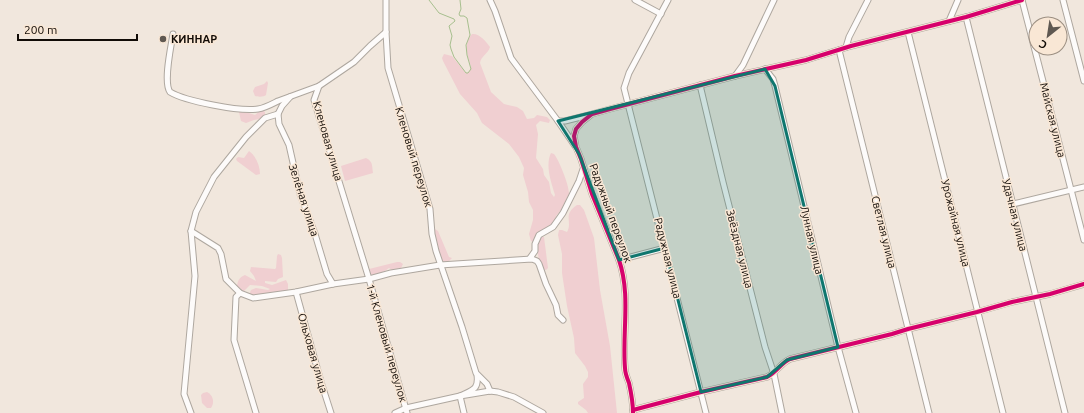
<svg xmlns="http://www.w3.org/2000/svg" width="1084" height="413" font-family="Ubuntu,sans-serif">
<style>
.green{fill:#f0cfd1}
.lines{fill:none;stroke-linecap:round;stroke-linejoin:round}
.stream{stroke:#a7bf8e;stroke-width:1}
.minor-casing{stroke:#aea79f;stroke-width:7}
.minor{stroke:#fdfbfa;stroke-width:5}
.cycleway-casing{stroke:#f9e7d5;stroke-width:6}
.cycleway{stroke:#d6006c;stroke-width:4}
.marked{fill:#0f766e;fill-opacity:0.2;stroke:#0f766e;stroke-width:3;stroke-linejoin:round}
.poi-dot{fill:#5f5851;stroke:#f9e7d5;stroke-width:1.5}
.labels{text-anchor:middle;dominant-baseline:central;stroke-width:3;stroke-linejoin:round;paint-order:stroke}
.poi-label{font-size:11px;font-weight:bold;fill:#110b06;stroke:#f9e7d5;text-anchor:start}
.street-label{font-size:11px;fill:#110b06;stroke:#f9e7d5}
</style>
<rect width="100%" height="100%" fill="#f1e7dd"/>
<g class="green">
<path d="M472,34C479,33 486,41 490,47C488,54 481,56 480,63L491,92L504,104L517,107L523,111L527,119L534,118L537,115L547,117L550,120L549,123L540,121L536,125L538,134L536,158L543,169L544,175L549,182L551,193L554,197L555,195C551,182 545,165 551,153L554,154C559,160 570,187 569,195C568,203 561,210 556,216L555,222L533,242L531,241L529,234L533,220V210L529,202L528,192L523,175L524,168L519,157L509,144L482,123L477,113L460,94L443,61L442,58L444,54L452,56L465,72L468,73L471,67C468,56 462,44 472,34Z"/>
<path d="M267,81L268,83L266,95C264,97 258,97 255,96L253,91L255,87L264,84Z"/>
<polygon points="262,109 265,112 265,115 259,119 254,120 246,123 241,121 239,112 240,110 255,115"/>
<path d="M249,151C256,156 260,166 260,174L256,175L237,161L236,159L238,157L244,158Z"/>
<path d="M366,158C373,161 372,166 373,173L345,181L341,166Z"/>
<path d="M577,205H580L584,210L594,238L600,290L610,346L617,413H588L586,410L578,404V402L584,398L583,384L588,377V372L585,366L575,353L574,338L567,306L562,273V254L558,235L559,230H562L567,232C573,222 562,215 577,205Z"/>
<path d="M435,229L438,231L449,257L452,258L448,262L442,263C439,252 436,242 433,231Z"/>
<path d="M541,236L544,237L548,268L546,270L542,269C538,257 535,248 541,236Z"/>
<path d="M278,254L281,255L282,258L283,277L278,279L276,282L265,281V283L272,285L286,280L288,284V290L251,296L249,295L251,290L256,288L268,290L270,289L262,286L250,285L243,292L240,291L237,288C237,282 239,277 245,275L256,281L254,276L250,271L251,267L275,269L276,268L277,256Z"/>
<path d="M397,262H400L403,264L400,270H392L389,268C384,272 377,275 371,275L368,271L369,269Z"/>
<path d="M207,392C213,395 215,402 211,408H207L202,403L201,395L203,393Z"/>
</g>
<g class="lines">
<polyline class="stream" points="429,0 439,13 454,19 455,21 449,26 452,36 450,45 451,49 454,57 466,73 468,73 471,69 467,55 466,45 470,35 467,18 464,16 460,16 459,14 461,9 460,0"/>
<g class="minor-casing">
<g id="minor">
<polyline points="386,0 386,32 388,68 430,209 432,234 436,251 462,327 476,373 487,384 490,391"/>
<polyline points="490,0 495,11 511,58 558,121 565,121 589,115"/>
<polyline points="635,0 661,14"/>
<polyline points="668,0 629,73 624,88 706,413"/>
<path d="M1022,0C1043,80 1063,160 1084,240"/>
<polyline points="1063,0 1084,81"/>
<polyline points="966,17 1065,413"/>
<polyline points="949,21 958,0"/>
<polyline points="386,32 370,46 354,62 319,86 314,100 369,279 407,413"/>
<polyline points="908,32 1003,413"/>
<path d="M173,34C171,47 163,82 170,92C185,101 240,112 258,109C265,108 272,104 278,101C292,96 305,91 319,86"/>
<polyline points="846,47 849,37 868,0"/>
<polyline points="839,50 929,413"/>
<polyline points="765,69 773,79 775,86 838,347 856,413"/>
<polyline points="735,76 743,65 774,0"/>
<polyline points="700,85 723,182 765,347 774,374 782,413"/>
<polyline points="290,97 282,106 278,114 279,124 289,145 300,194 315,234 327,274 333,284"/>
<polyline points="558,121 575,146"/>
<polyline points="1013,204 1084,187"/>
<polyline points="191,231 218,248 221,254 226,279 240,293 253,298 296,292 333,284 369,279 391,273 440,265 532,259 537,261 539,264 546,284 556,305 558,315 563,320"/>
<polyline points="530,258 535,251 535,244 539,235 553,227 563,213 579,181 583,169"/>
<polyline points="619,260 665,248"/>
<polyline points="296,292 321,382 331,413"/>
<polyline points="240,293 236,297 234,340 256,413"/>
<path d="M633,410L701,392L767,377C777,372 781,363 790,359L892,334L908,329L977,312L1012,302L1050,294L1084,284"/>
<polyline points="191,413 184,394 195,276 191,231 196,212 214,177 246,137 265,118 278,114"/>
<polyline points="395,413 406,408 460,396 490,391 498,392 514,397 543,413"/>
<path d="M464,413L460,396C472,390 479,390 477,375"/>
<path d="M633,413C633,403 631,392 629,383C627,378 625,373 625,368C622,332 631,295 619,260L592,194L581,159L576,147L574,136L576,129L582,122L592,114L610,109L735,76L806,60L851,46L966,17L1022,0"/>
</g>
</g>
<use href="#minor" class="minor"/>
<g class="cycleway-casing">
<g id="cycleway">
<path d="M633,410L701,392L767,377C777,372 781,363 790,359L892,334L908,329L977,312L1012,302L1050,294L1084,284"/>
<path d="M633,413C633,403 631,392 629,383C627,378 625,373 625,368C622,332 631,295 619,260L592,194L581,159L576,147L574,136L576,129L582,122L592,114L610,109L735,76L806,60L851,46L966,17L1022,0"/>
</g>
</g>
<use href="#cycleway" class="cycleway"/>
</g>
<path class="marked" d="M765,69L775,86L838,347L787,360L767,377L701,392L665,248L619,260L579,154L558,121Z"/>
<circle class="poi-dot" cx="163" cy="39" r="4"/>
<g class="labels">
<g class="poi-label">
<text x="171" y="39">КИННАР</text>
</g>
<g class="street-label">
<text transform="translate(1053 120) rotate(76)">Майская улица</text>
<text transform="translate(328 141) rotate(74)">Кленовая улица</text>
<text transform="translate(414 157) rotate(73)">Кленовый переулок</text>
<text transform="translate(304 200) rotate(72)">Зелёная улица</text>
<text transform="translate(611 213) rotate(70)">Радужный переулок</text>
<text transform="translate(1015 215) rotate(76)">Удачная улица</text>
<text transform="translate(956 223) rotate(76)">Урожайная улица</text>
<text transform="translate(884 232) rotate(76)">Светлая улица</text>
<text transform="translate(812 240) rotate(77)">Лунная улица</text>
<text transform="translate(740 249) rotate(76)">Звёздная улица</text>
<text transform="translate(668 258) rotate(76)">Радужная улица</text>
<text transform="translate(387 343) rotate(74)">1-й Кленовый переулок</text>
<text transform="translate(313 353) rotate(74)">Ольховая улица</text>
</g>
</g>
<g transform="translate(1048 36) rotate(210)"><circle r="19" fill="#f9e7d5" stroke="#9c8f82"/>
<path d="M0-3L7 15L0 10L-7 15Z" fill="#5f5851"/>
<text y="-6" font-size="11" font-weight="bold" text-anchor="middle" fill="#110b06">С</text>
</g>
<path d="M18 34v6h119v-6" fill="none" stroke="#110b06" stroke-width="2"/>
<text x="24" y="34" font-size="12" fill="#110b06" stroke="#f9e7d5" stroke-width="3" paint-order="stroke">200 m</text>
</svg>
